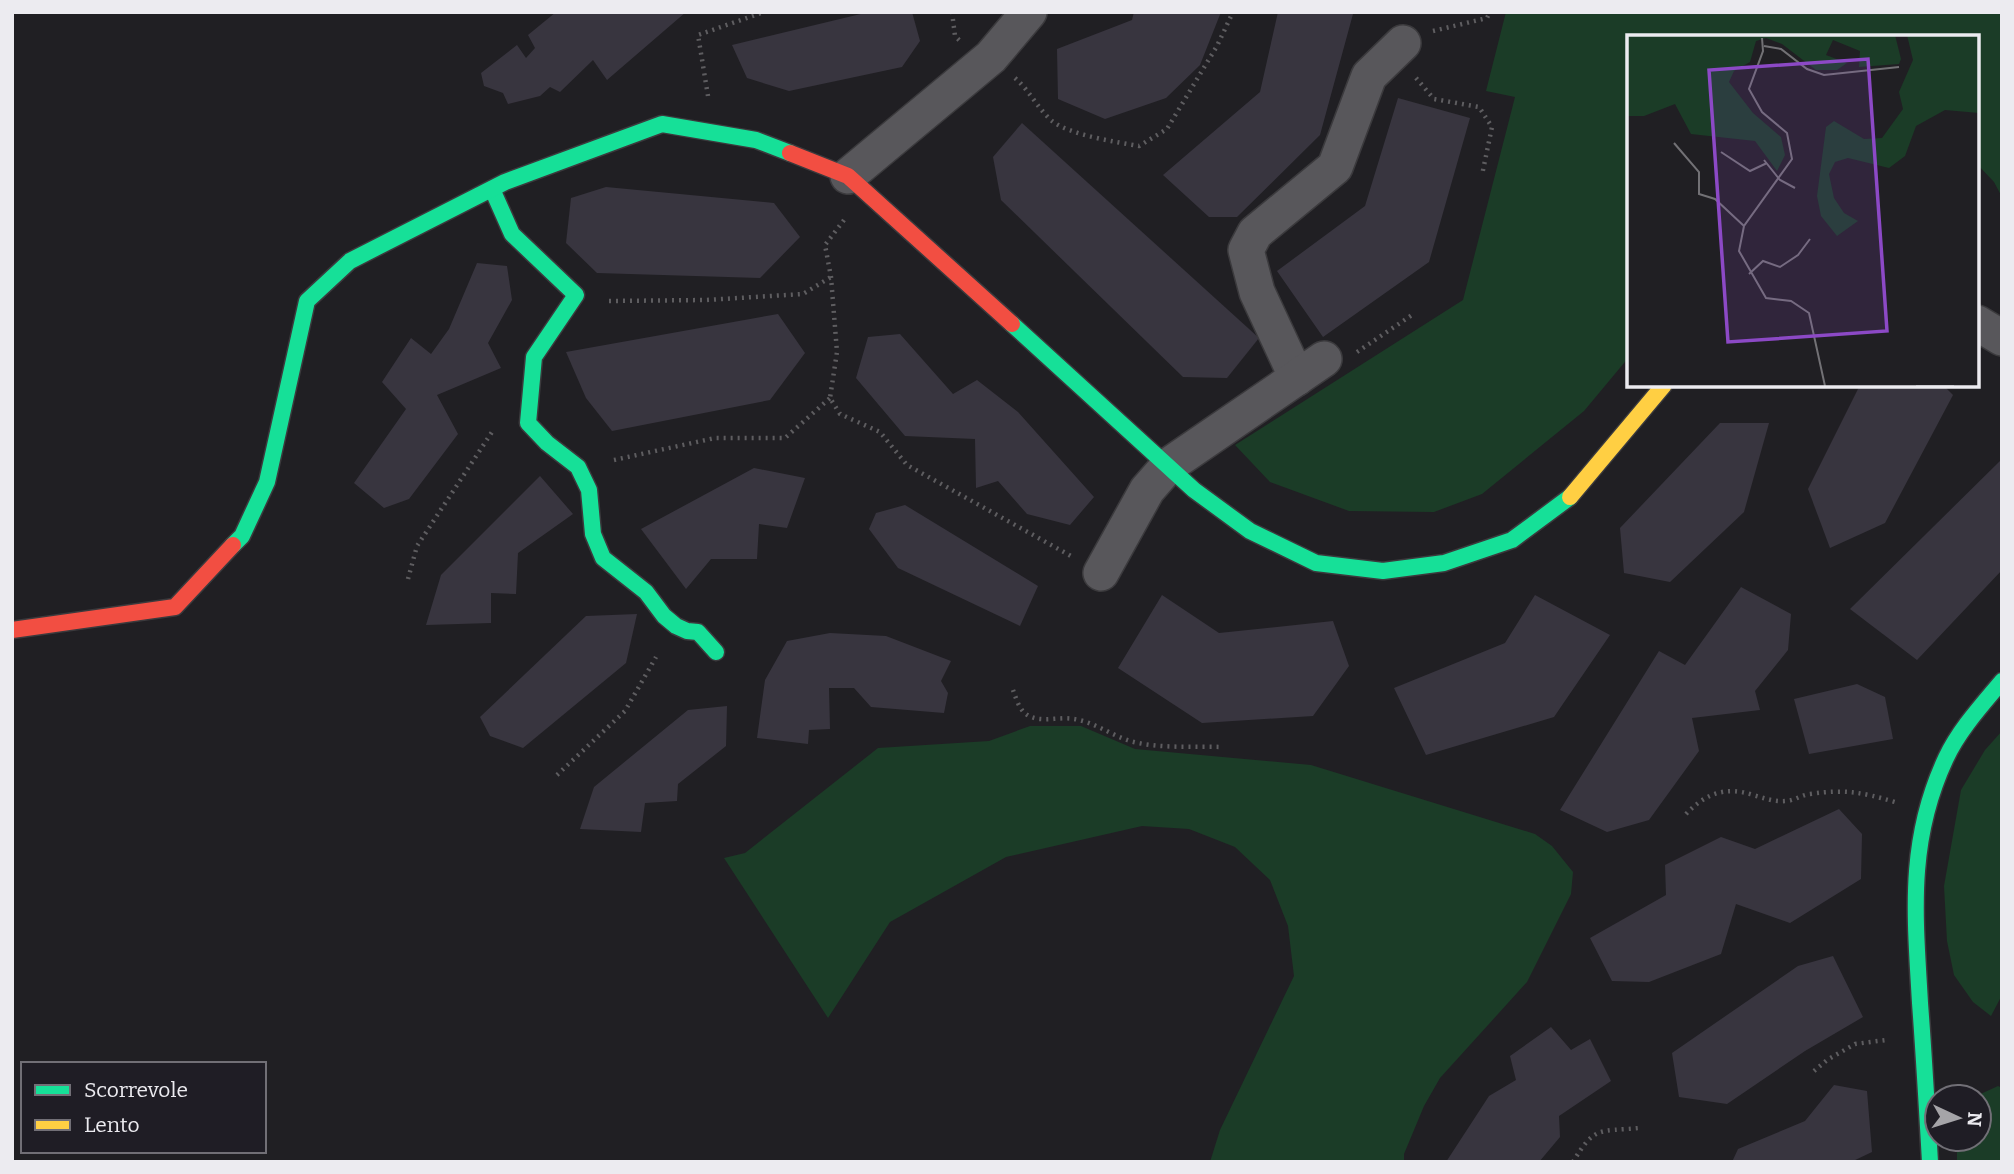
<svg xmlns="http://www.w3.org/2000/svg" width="2014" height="1174" font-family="Bitter,serif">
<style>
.green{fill:#1b3c27}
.building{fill:#38353f}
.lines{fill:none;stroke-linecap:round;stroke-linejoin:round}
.street-casing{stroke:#3b3a3d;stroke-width:38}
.fast-casing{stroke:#3b3a3d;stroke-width:19}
.slow-casing{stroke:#3b3a3d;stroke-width:19}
.jam-casing{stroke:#3b3a3d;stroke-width:19}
.path{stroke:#5e5d60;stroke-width:4.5;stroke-dasharray:2 5;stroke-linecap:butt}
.street{stroke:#58575b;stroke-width:35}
.fast{stroke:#16e098;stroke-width:16}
.slow{stroke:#ffcf43;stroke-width:16}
.jam{stroke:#f24e42;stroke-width:16}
.inset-road{fill:none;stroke:#727175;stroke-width:2}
.view{fill:#8c49c6;fill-opacity:0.15;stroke:#8c49c6;stroke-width:3.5}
.inset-edge{fill:none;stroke:#ecebf0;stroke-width:3.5}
</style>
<rect width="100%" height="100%" fill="#201f23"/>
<g class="green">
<polygon points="1506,12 2002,12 2002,197 1994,182 1977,164 1977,37 1629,37 1629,357 1584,411 1482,494 1434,512 1349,511 1270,482 1235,445 1463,300 1515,97 1486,91"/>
<polygon points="1030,726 1081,726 1135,749 1311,765 1535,834 1552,846 1573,872 1571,894 1527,982 1440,1078 1424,1106 1404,1154 1404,1162 1210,1162 1220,1130 1294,976 1288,926 1270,880 1235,847 1189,829 1142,826 1006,857 890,922 828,1018 724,858 745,853 878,748 989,741"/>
<polygon points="2002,731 2002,995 1991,1016 1973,1002 1954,975 1947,941 1944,886 1961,790 1985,750"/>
<polygon points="1998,1086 2002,1088 2002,1162 1957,1162 1957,1139 1979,1139 1979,1097 1974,1097"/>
</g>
<g class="building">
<polygon points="556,12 686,12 607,80 593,60 560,92 550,87 540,96 508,104 503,93 484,86 481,73 517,45 526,58 535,48 528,35"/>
<polygon points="869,12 912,12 920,41 902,67 789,91 747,78 732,45"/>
<polygon points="1134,12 1221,12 1200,65 1166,98 1105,119 1058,99 1057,49 1132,20"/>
<polygon points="1278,12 1348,12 1353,14 1320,135 1237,217 1209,217 1163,175 1260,92"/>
<polygon points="1398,98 1470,118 1429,262 1323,337 1277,271 1365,206"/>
<polygon points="1022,123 1259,338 1227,378 1183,377 1001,200 993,157"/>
<polygon points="606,187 774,203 800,237 760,278 597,273 566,243 571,198"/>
<polygon points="477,263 507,266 512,300 488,343 501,368 437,395 458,434 409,499 384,508 354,483 406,409 382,382 411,338 431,354 449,329"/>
<polygon points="778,314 805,353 770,400 612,431 586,398 566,352"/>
<polygon points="900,334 953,394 977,380 1018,412 1094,497 1070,525 1027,514 998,481 976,488 975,439 905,436 856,378 868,337"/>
<polygon points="1860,385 1943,385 1953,395 1885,523 1830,548 1808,489"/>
<polygon points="1720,423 1769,423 1744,512 1670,582 1624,573 1620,528"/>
<polygon points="2002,459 2002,570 1917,660 1850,609"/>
<polygon points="754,468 805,478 787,528 759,524 757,559 711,559 686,589 641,529"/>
<polygon points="540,476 573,514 518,553 516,594 491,593 491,623 426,625 441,575"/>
<polygon points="905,505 1038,586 1020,626 898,568 869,529 876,513"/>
<polygon points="1741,587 1791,614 1788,650 1755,691 1760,710 1692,718 1699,751 1649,820 1607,832 1560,810 1659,651 1685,665"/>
<polygon points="1162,595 1219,633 1333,621 1349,666 1313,716 1202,723 1118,668"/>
<polygon points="1535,595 1610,635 1554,717 1426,755 1394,688 1505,643"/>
<polygon points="637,614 626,663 523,748 490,736 480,717 586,616"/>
<polygon points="830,633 886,636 951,661 941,681 948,693 944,713 871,707 854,688 829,688 830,729 809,730 808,744 757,738 765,680 787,641"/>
<polygon points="1857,684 1885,697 1893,739 1809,754 1794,699"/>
<polygon points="727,706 726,746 678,784 677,801 645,803 641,832 580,829 594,787 688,710"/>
<polygon points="1839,809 1862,834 1861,879 1790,923 1736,904 1721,954 1649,982 1612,981 1590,938 1666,895 1665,865 1721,837 1755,849"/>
<polygon points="1833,956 1863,1017 1805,1051 1727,1104 1679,1097 1672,1053 1798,966"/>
<polygon points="1551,1027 1571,1050 1590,1039 1611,1081 1559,1116 1560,1137 1539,1162 1446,1162 1489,1096 1516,1080 1510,1056"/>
<polygon points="1834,1085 1867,1091 1872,1152 1851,1162 1732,1162 1738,1149 1805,1121"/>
</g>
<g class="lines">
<g class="street-casing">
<g id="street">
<polyline points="848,176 991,57 1029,12"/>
<polyline points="1977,323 2002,338"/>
<polyline points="1297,378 1257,292 1246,250 1255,233 1335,167 1369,76 1403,43"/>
<polyline points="1101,573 1147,490 1168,466 1324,359"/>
</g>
</g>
<g class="fast-casing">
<g id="fast">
<polyline points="492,189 512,234 576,295 534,357 528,423 547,443 578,467 589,490 593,534 603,558 646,592 664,616 676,626 687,631 698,632 716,652"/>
<polyline points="1012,324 1194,490 1250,531 1316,563 1383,571 1444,563 1512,540 1570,497"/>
<polyline points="233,545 242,536 267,482 307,301 350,261 505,182 662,124 756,140 790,153"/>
<path d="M1930,1162C1927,1109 1924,1056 1920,1003C1915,915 1907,841 1946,758C1959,730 1982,705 2002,681"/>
</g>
</g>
<g class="slow-casing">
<polyline id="slow" points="1570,497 1664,385"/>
</g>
<g class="jam-casing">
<g id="jam">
<polyline points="790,153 848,176 1012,324"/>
<polyline points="12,630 175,607 233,545"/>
</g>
</g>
<g class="path">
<polyline points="952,12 955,36 960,41"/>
<polyline points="1433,31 1487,18 1490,12"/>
<path d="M1015,78C1030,91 1038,109 1052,121C1070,135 1116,142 1139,146L1167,129L1217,46L1233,12"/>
<polyline points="1416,78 1434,99 1479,107 1492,127 1482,175"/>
<polyline points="708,96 698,35 764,12"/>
<polyline points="844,220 825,245 831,277 837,352 830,398 840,414 880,432 907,465 1071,556"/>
<polyline points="609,301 706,300 803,294 831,277"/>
<polyline points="1357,352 1412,315"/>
<polyline points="614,460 715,438 785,438 830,398"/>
<polyline points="408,579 417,546 492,432"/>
<path d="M1013,690C1016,698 1019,709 1026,714C1039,724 1059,716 1074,719C1094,722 1111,735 1130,741C1159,749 1193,746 1223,747"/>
<polyline points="557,775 625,711 656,657"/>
<path d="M1686,814C1706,793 1726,786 1753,795C1764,798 1774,802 1785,801C1794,801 1801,795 1810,794C1845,789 1861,792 1895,802"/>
<polyline points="1814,1071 1827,1060 1855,1044 1886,1040"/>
<path d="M1573,1162C1595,1125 1599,1132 1639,1128"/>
</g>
<use href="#street" class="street"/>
<use href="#fast" class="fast"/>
<use href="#slow" class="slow"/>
<use href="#jam" class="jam"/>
</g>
<g transform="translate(1627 35)">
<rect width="352" height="352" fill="#201f23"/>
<path d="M0,0H268L274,24L272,29L232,32L233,16L206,5L199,20L220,28L210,35H189L155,9L139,3L129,6L123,27L107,36L102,47L126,78L154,102L158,120L150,136L128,106L64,99L48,69L17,81H0ZM280,0H352V78L318,75L289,91L278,121L262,133L221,123L208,127L202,139L207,163L217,178L231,186L210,201L194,181L190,161L199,92L207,86L237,104L255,103L276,74L272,57L286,25Z" fill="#1b3c27"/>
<path class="inset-road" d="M135,3L136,16L122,54L135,77L160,98L165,124L117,191L112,216L139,263L164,266L182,278L198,351M137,11L154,14L180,34L197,40L272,32M47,108L72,137V159L88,164L117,191M94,117L123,136L140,128M137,125L153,145L168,153M122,239L136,226L153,232L171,220L183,204M289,351H327"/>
<path class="view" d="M241,24L260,296L101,307L82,35Z"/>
<rect width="352" height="352" class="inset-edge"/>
</g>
<rect width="2014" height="1174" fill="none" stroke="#ecebf0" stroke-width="28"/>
<rect x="21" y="1062" width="245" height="91" fill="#1f1d25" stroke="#716f76" stroke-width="2"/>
<rect x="35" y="1085" width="35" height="10" fill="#16e098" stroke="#716f76" stroke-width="2"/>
<text x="84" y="1097" font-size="21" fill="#ecebf0">Scorrevole</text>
<rect x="35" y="1120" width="35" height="10" fill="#ffcf43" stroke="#716f76" stroke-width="2"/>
<text x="84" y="1132" font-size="21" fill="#ecebf0">Lento</text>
<g transform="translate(1958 1118) rotate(94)"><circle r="33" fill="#1f1d25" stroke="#716f76" stroke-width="2"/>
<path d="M0-5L12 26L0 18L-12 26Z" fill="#a5a4a8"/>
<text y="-10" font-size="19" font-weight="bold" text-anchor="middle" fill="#ecebf0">N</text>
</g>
</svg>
